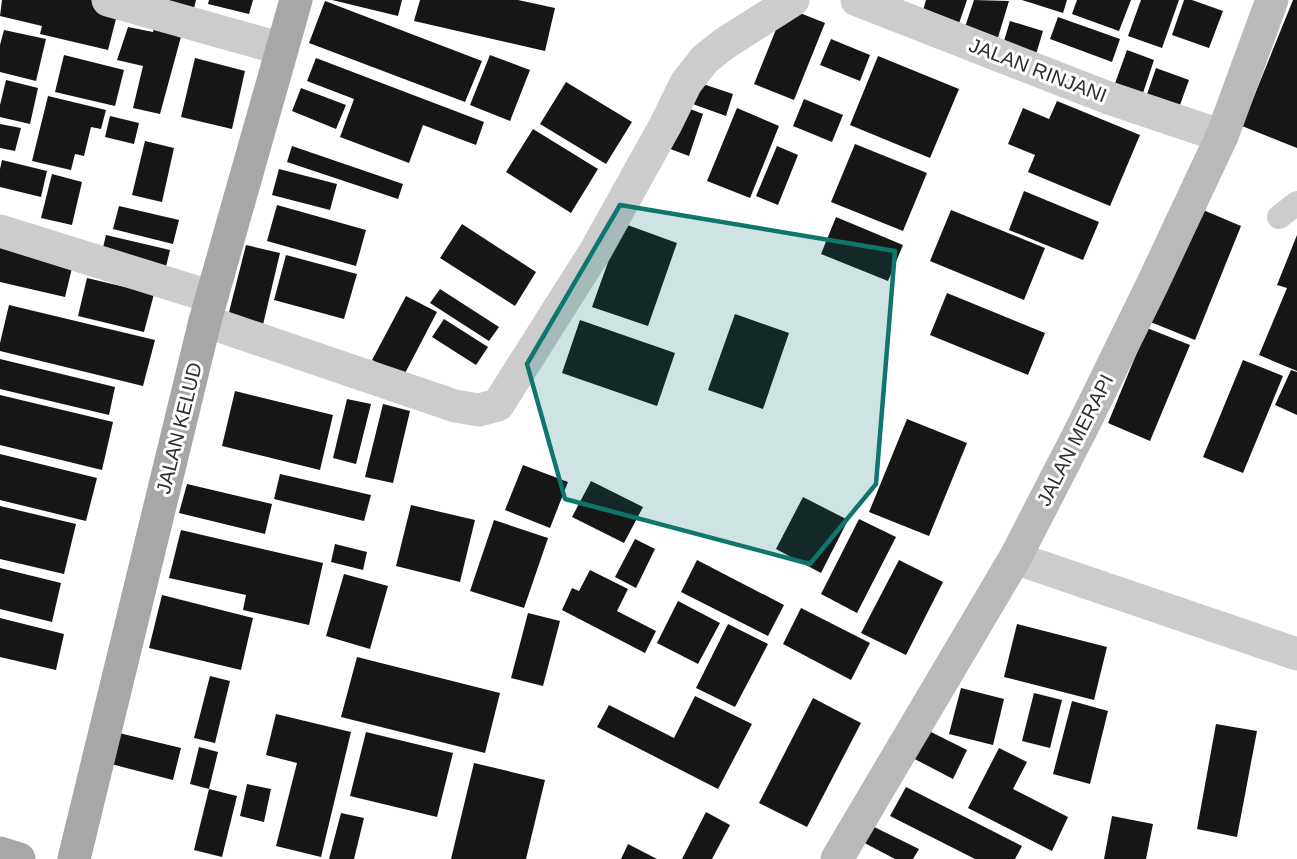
<svg xmlns="http://www.w3.org/2000/svg" width="1297" height="859" font-family="Arial,sans-serif">
<style>
.building{fill:#161616}
.lines{fill:none;stroke-linecap:round;stroke-linejoin:round}
.lane{stroke:#ccc;stroke-width:24}
.street{stroke:#ccc;stroke-width:33}
.secondary{stroke:#b9b9b9;stroke-width:33}
.primary{stroke:#a7a7a7;stroke-width:33}
.marked{fill:#0f766e;fill-opacity:0.2;stroke:#0f766e;stroke-width:4.5;stroke-linejoin:round}
.labels{text-anchor:middle;dominant-baseline:central;stroke-width:6;stroke-linejoin:round;paint-order:stroke}
.street-label{font-size:20px;fill:#2f2f2f;stroke:#fff}
</style>
<rect width="100%" height="100%" fill="#fff"/>
<g class="building">
<polygon points="2,0 91,0 119,7 108,50 40,34 42,26 0,16"/>
<polygon points="166,0 196,0 194,8"/>
<polygon points="209,0 253,0 249,14 208,4"/>
<polygon points="332,0 402,0 398,16"/>
<polygon points="420,0 518,0 555,8 545,51 414,21"/>
<polygon points="926,0 967,0 956,32 920,21"/>
<polygon points="974,0 1009,1 996,44 963,33"/>
<polygon points="1022,0 1067,0 1063,13"/>
<polygon points="1077,0 1131,0 1119,31 1072,14"/>
<polygon points="1141,0 1179,0 1162,48 1128,36"/>
<polygon points="1184,0 1192,0 1223,11 1209,48 1172,35"/>
<polygon points="1293,0 1297,0 1297,148 1242,126"/>
<polygon points="325,1 482,61 465,102 309,43"/>
<polygon points="785,7 825,23 794,100 754,84"/>
<polygon points="1058,17 1120,39 1112,62 1050,39"/>
<polygon points="1010,21 1043,31 1034,61 1001,51"/>
<polygon points="128,27 153,32 154,27 182,33 160,114 133,108 143,66 117,60"/>
<polygon points="4,30 46,39 36,81 0,72 0,45"/>
<polygon points="831,39 870,55 860,81 820,65"/>
<polygon points="1127,50 1154,60 1141,99 1113,89"/>
<polygon points="64,55 124,70 115,106 55,92"/>
<polygon points="490,55 530,70 510,121 470,105"/>
<polygon points="878,56 959,89 930,158 850,125"/>
<polygon points="195,58 245,71 232,129 181,117"/>
<polygon points="316,58 484,122 476,145 423,125 409,163 340,137 354,99 307,81"/>
<polygon points="1156,68 1189,80 1176,116 1144,103"/>
<polygon points="6,80 38,88 30,124 0,117 0,105"/>
<polygon points="566,82 632,122 606,164 540,124"/>
<polygon points="697,82 733,94 726,116 690,103"/>
<polygon points="301,88 346,105 336,129 292,111"/>
<polygon points="48,96 106,110 101,129 91,127 84,156 75,154 71,170 32,161"/>
<polygon points="804,99 843,115 832,142 793,126"/>
<polygon points="1057,101 1140,135 1110,206 1028,172 1035,155 1008,144 1023,108 1049,119"/>
<polygon points="680,105 703,114 689,156 665,147"/>
<polygon points="737,108 779,126 750,198 707,181"/>
<polygon points="110,116 139,123 134,144 105,137"/>
<polygon points="0,124 21,128 15,151 0,148"/>
<polygon points="533,129 598,169 571,213 506,172"/>
<polygon points="145,141 174,148 162,202 132,195"/>
<polygon points="855,144 927,173 903,231 831,202"/>
<polygon points="292,146 403,184 398,199 287,162"/>
<polygon points="777,146 798,155 778,205 756,196"/>
<polygon points="2,160 47,171 41,197 0,187 0,169"/>
<polygon points="279,169 337,184 330,210 272,195"/>
<polygon points="52,174 82,182 72,225 41,218"/>
<polygon points="1024,191 1099,222 1083,260 1009,230"/>
<polygon points="277,205 366,230 356,266 267,241"/>
<polygon points="119,206 179,220 173,244 113,229"/>
<polygon points="1196,207 1241,226 1195,340 1148,321"/>
<polygon points="951,210 1045,248 1024,300 930,261"/>
<polygon points="836,217 903,245 888,281 821,254"/>
<polygon points="622,223 677,243 648,326 592,307"/>
<polygon points="462,224 536,272 515,306 440,258"/>
<polygon points="106,235 170,250 164,275 100,260"/>
<polygon points="1297,235 1297,371 1259,355 1287,288 1277,285"/>
<polygon points="246,245 280,253 262,329 227,320"/>
<polygon points="0,246 73,264 65,297 0,282"/>
<polygon points="286,255 357,274 344,319 274,300"/>
<polygon points="87,278 154,294 144,332 78,316"/>
<polygon points="440,289 499,327 489,341 430,303"/>
<polygon points="947,293 1045,333 1028,375 930,335"/>
<polygon points="406,296 437,312 403,377 372,360"/>
<polygon points="9,305 155,340 143,386 0,351 0,343"/>
<polygon points="735,314 789,333 763,409 708,390"/>
<polygon points="444,319 488,347 476,365 432,337"/>
<polygon points="580,320 675,353 657,406 562,373"/>
<polygon points="1147,328 1190,345 1150,441 1108,423"/>
<polygon points="0,359 115,387 109,415 0,389"/>
<polygon points="1243,360 1283,376 1243,473 1203,457"/>
<polygon points="1291,370 1297,372 1297,415 1275,405"/>
<polygon points="235,391 333,415 320,470 222,446"/>
<polygon points="0,395 113,422 102,470 0,445"/>
<polygon points="347,399 371,404 356,464 333,458"/>
<polygon points="383,404 410,411 393,483 365,477"/>
<polygon points="907,419 967,443 929,536 869,512"/>
<polygon points="0,454 97,478 86,521 0,500"/>
<polygon points="523,465 568,482 550,528 505,510"/>
<polygon points="280,474 371,495 364,521 274,499"/>
<polygon points="591,481 643,507 624,543 572,517"/>
<polygon points="187,484 272,504 265,534 179,513"/>
<polygon points="803,497 848,520 821,573 776,549"/>
<polygon points="411,505 475,520 460,582 396,566"/>
<polygon points="0,506 76,524 64,574 0,559"/>
<polygon points="859,519 896,537 857,613 821,594"/>
<polygon points="494,520 548,538 524,608 470,591"/>
<polygon points="181,530 323,563 309,625 243,610 246,595 169,578"/>
<polygon points="635,539 655,549 636,588 615,577"/>
<polygon points="335,544 367,552 363,570 331,562"/>
<polygon points="697,560 784,605 768,636 681,592"/>
<polygon points="899,560 943,582 906,655 861,633"/>
<polygon points="0,568 61,583 52,622 0,609"/>
<polygon points="590,570 628,589 617,611 656,631 645,653 562,610 572,588 579,591"/>
<polygon points="344,574 388,586 370,649 326,636"/>
<polygon points="162,595 253,618 241,670 149,648"/>
<polygon points="678,601 720,623 698,664 657,643"/>
<polygon points="801,608 870,643 851,680 783,644"/>
<polygon points="528,613 560,621 543,686 511,678"/>
<polygon points="0,618 64,634 56,670 0,657"/>
<polygon points="728,624 768,644 735,707 696,688"/>
<polygon points="1017,624 1107,647 1094,700 1004,677"/>
<polygon points="357,657 500,693 485,753 341,717"/>
<polygon points="210,676 230,681 215,743 194,738"/>
<polygon points="961,688 1004,699 993,745 949,734"/>
<polygon points="1034,693 1062,700 1050,748 1022,741"/>
<polygon points="695,696 752,724 718,789 597,727 609,705 674,738"/>
<polygon points="813,698 861,723 807,827 759,803"/>
<polygon points="1072,701 1108,711 1090,784 1053,774"/>
<polygon points="276,714 351,732 321,857 276,846 297,763 266,755"/>
<polygon points="1216,724 1257,731 1237,837 1197,829"/>
<polygon points="921,727 967,750 953,779 907,755"/>
<polygon points="366,732 453,753 437,817 350,796"/>
<polygon points="119,733 181,748 173,780 111,764"/>
<polygon points="199,747 218,752 209,789 190,784"/>
<polygon points="999,748 1027,762 1013,789 1068,817 1052,851 968,808"/>
<polygon points="474,763 545,780 526,859 451,859"/>
<polygon points="247,784 271,789 264,822 240,816"/>
<polygon points="906,787 1022,846 1015,859 975,859 890,816"/>
<polygon points="209,789 237,796 222,857 194,850"/>
<polygon points="706,812 730,825 712,859 682,859"/>
<polygon points="341,813 364,818 354,859 329,859"/>
<polygon points="1112,816 1153,824 1146,859 1104,859"/>
<polygon points="864,822 919,849 913,859 895,859 855,838"/>
<polygon points="628,844 657,859 621,859"/>
</g>
<g class="lines">
<polyline class="lane" points="1279,217 1297,203"/>
<g class="street">
<polyline points="108,0 282,49"/>
<polyline points="857,0 1106,97 1222,136"/>
<polyline points="0,231 212,297"/>
<polyline points="205,321 455,406 479,410 498,405 596,250 666,124 686,83 705,59 724,44 793,0"/>
<polyline points="1015,558 1297,654"/>
</g>
<polyline class="secondary" points="837,859 1015,558 1082,428 1153,283 1222,136 1272,0"/>
<g class="primary">
<polyline points="0,853 19,859"/>
<polyline points="74,859 205,321 296,0"/>
</g>
</g>
<path class="marked" d="M620,205L895,251L876,484L810,564L565,499L527,364Z"/>
<g class="labels">
<g class="street-label">
<text transform="translate(1038 70) rotate(21)">JALAN RINJANI</text>
<text transform="translate(179 428) rotate(-76)">JALAN KELUD</text>
<text transform="translate(1075 440) rotate(-63)">JALAN MERAPI</text>
</g>
</g>
</svg>
